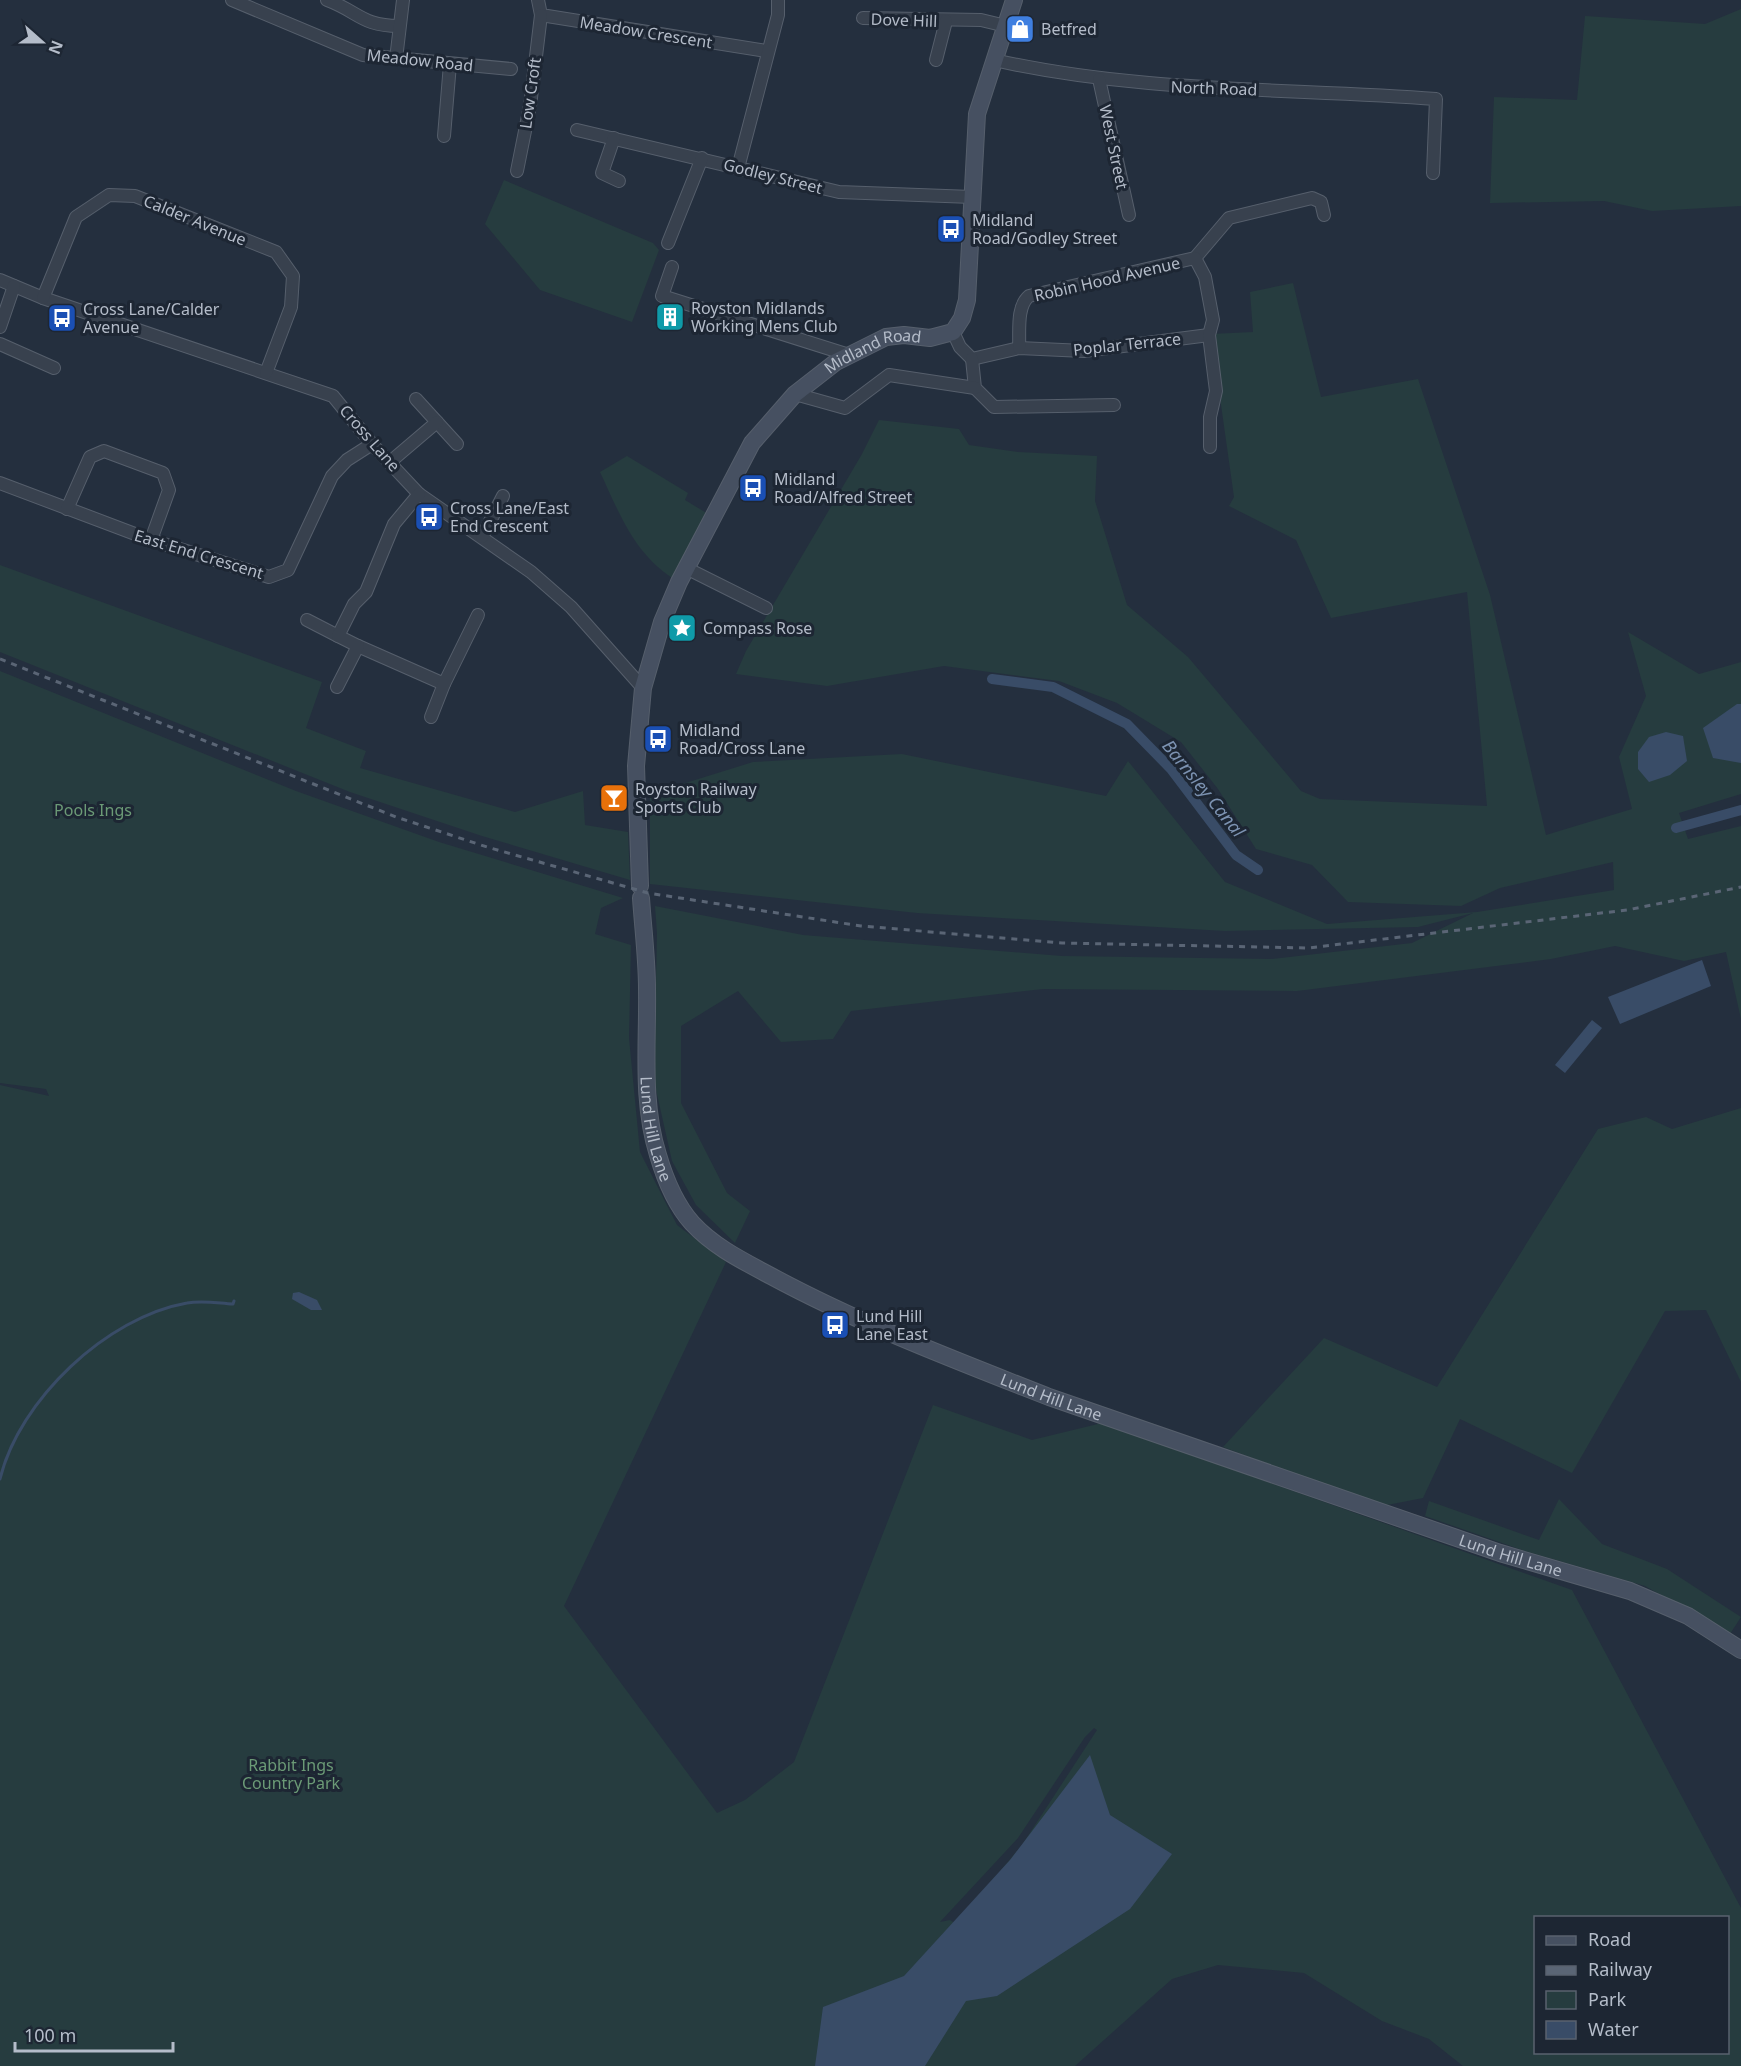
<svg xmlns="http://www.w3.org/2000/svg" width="1741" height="2066" font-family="'Noto Sans',sans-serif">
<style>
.green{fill:#263c3f;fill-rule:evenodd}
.water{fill:#394c67}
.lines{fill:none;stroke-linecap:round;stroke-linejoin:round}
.stream{stroke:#394c67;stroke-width:3}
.canal{stroke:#394c67;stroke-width:10}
.minor-casing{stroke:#565f6c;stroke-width:14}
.secondary-casing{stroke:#565f6c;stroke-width:18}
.minor{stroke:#38414e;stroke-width:12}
.secondary{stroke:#465061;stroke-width:16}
.rail{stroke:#5a6575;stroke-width:3;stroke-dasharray:6 6;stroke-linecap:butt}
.labels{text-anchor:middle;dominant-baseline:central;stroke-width:6;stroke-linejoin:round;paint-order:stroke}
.street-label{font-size:16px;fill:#b4bcc9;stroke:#1d2633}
.poi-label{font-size:16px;fill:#b4bcc9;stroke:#1d2633;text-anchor:start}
.park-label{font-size:16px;fill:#6b9a76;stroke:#1d2633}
.water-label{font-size:18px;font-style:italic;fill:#7c92b1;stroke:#1d2633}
</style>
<rect width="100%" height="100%" fill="#242f3e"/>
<g class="green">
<polygon points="1741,9 1741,206 1652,211 1604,201 1490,203 1494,97 1577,100 1585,16 1705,24"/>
<polygon points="504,180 653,243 659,250 632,322 540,290 485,224"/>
<polygon points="1293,283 1321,397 1418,379 1490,595 1546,835 1632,809 1619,757 1646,696 1628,632 1699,674 1741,662 1741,794 1679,813 1688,839 1741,826 1741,1019 1726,952 1684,961 1615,946 1551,959 1297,991 1043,989 851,1011 833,1039 781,1042 738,991 681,1026 681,1103 727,1193 750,1211 735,1243 696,1205 672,1161 654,1081 657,933 655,906 803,935 1062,956 1272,959 1412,943 1473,913 1418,927 1225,931 917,913 650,884 650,794 753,762 902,754 1106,796 1128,761 1225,882 1327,924 1477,912 1614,890 1613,862 1500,888 1461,906 1348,902 1312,865 1256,849 1218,789 1181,742 1117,703 1059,681 944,666 827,686 736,674 746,651 862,454 879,420 959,429 969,445 1018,452 1097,456 1095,501 1127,605 1188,657 1301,791 1320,799 1487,806 1467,592 1331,618 1296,540 1229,506 1234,497 1211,334 1253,332 1250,292"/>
<path d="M627,456L688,493L685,500L713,517L679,582C636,558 620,515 600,472Z"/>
<polygon points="0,565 322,682 306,728 366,751 360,768 515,812 583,791 585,825 628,832 630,880 482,836 350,792 0,652"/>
<path d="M0,671L296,791L439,842L623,898L601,908L595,934L631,945L629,1038L640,1152L677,1225L726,1262L564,1606L717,1813L745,1800L794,1762L933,1405L1032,1440L1102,1423L1572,1590L1741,1908V2066H1463L1429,2039L1382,2021L1304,1973L1218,1965L1172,1979L1075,2066H0V1085L49,1096L46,1089L0,1083ZM1094,1728L1097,1730L1022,1845L956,1924L950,1920L940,1922L1018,1838L1085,1737ZM1536,1918H1728V2052H1536Z"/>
<polygon points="1741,1108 1741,1382 1706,1310 1665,1311 1572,1473 1460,1419 1423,1498 1382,1506 1223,1447 1324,1338 1437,1387 1598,1129 1646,1117 1672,1129"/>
<polygon points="1559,1499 1602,1544 1667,1569 1741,1617 1730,1634 1645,1586 1525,1551 1425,1516 1429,1501 1539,1540"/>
</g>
<g class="water">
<polygon points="1737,704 1741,704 1741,763 1713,758 1703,728"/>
<polygon points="1666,732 1683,736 1687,761 1670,775 1649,782 1638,769 1638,752 1649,737"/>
<polygon points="1702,960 1711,986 1620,1024 1608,997"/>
<polygon points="1592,1020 1602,1028 1565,1073 1555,1065"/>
<polygon points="299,1292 317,1300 322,1310 311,1310 292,1299 293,1293"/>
<polygon points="1090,1755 1110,1815 1172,1854 1130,1909 997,1996 966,2001 925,2066 815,2066 823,2007 904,1976 1010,1860"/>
</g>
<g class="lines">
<path class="stream" d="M0,1479C19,1400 107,1317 187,1303C202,1300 217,1303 233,1304L234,1301"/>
<g class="canal">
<polyline points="992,679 1053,687 1127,724 1171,769 1236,855 1258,870"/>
<polyline points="1676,828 1741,810"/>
</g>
<g class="minor-casing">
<g id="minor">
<polyline points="232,0 363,55 511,69"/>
<path d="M327,0C359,12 362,26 399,26"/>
<polyline points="538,0 541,15 766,51"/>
<polyline points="863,18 981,20 1006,26"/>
<polyline points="396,59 403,0"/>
<polyline points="936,60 946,21"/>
<path d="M994,60C1140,93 1288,88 1436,99L1433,173"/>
<polyline points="1099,79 1129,215"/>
<polyline points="577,130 839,192 972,197"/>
<polyline points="444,136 450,64"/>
<polyline points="614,138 602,173 619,181"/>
<polyline points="738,168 778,15 778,0"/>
<polyline points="517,171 530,106 541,15"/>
<polyline points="668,243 702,158"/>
<polyline points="1195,258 1229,218 1312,198 1321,202 1324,215"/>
<polyline points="672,267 662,296 849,355"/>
<polyline points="0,280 43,298 333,396 372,444 419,494 531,572 571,607 643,688"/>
<polyline points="43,298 76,217 109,195 135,196 276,252 293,276 291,307 266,373"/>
<polyline points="0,327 14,286"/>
<polyline points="953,332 960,347 972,359 1019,348 1084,351 1209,335"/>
<polyline points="0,344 54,368"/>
<path d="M1019,348C1020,332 1016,307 1029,296L1195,258L1205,277L1213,320L1209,335L1216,391L1210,417V447"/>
<polyline points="972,359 975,388 994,407 1114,405"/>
<polyline points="795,394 845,408 889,375 975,388"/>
<polyline points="416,399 457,444"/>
<polyline points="390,462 437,422"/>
<polyline points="0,483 151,540 269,577 288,570 332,476 347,460 372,444"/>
<polyline points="67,509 90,457 104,451 163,473 169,490 151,540"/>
<polyline points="482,537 503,496"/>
<polyline points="686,568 766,608"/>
<polyline points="307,620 338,636"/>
<polyline points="358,646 444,684"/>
<polyline points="337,687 358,646 338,636 354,604 366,592 394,524 419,494"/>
<polyline points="431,717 444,684 478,615"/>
</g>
</g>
<g class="secondary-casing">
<g id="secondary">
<path id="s1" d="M640,886L636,766L643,688L662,622L679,582L752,443L795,394L836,362L886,337L904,335L930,338L953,332L962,318L967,300L977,114L1014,0"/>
<path id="s2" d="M641,898C643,928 647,959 647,989C648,1044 641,1101 658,1155C665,1179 676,1205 692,1223C714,1247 743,1261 771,1276C860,1324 955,1360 1049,1397L1500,1553L1630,1591L1688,1616L1741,1650"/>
</g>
</g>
<use href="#minor" class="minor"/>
<use href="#secondary" class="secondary"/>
<polyline class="rail" points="0,659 396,817 487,847 648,893 861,926 1062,943 1308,948 1627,910 1741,887"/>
</g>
<defs>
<g id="shop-square" transform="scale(1.5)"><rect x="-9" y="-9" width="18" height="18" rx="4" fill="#3f7fe0" stroke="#1d2633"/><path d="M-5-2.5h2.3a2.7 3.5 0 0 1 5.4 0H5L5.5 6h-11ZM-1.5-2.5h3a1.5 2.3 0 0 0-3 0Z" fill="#fff"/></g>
<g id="bus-square" transform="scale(1.5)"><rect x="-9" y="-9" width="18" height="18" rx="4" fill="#1a4fb4" stroke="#1d2633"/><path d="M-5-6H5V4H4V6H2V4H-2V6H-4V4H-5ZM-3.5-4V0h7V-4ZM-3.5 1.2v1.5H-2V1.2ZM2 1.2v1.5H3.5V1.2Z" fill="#fff"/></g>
<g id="building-square" transform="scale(1.5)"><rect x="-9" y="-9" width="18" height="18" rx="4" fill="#0f9aa8" stroke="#1d2633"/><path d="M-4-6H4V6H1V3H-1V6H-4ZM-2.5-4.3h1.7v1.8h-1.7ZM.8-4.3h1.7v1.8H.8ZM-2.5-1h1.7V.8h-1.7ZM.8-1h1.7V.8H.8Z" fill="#fff"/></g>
<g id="sight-square" transform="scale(1.5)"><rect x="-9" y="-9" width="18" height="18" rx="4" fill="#0f9aa8" stroke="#1d2633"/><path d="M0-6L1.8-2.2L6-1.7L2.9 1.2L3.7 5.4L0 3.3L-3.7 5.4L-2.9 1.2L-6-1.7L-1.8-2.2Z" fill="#fff"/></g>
<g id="bar-square" transform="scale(1.5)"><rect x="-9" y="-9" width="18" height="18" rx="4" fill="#e8710a" stroke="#1d2633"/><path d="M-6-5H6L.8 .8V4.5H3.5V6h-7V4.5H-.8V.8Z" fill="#fff"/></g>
</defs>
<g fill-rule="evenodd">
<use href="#shop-square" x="1020" y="29"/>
<use href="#bus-square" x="951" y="229"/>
<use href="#building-square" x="670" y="317"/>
<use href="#bus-square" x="62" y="318"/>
<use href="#bus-square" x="753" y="488"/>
<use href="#bus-square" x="429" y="517"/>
<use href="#sight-square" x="682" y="628"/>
<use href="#bus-square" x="658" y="739"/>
<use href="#bar-square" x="614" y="798"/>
<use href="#bus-square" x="835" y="1325"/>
</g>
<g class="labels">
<g class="street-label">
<text transform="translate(904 20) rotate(2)">Dove Hill</text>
<text transform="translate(646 32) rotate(9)">Meadow Crescent</text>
<text transform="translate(420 60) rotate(6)">Meadow Road</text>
<text transform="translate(1214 88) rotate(2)">North Road</text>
<text transform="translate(530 93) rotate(-82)">Low Croft</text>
<text transform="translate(1114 147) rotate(78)">West Street</text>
<text transform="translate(773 176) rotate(14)">Godley Street</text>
<text transform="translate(195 220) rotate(22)">Calder Avenue</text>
<text transform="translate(1107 279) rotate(-13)">Robin Hood Avenue</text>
<text transform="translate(1127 344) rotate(-6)">Poplar Terrace</text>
<text stroke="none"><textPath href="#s1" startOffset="624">Midland Road</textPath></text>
<text transform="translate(370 438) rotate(49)">Cross Lane</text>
<text transform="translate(199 554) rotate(17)">East End Crescent</text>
<text stroke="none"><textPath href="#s2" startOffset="232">Lund Hill Lane</textPath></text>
<text stroke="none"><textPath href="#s2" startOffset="736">Lund Hill Lane</textPath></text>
<text stroke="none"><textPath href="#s2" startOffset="1222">Lund Hill Lane</textPath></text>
</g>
<g class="poi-label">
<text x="1041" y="29">Betfred</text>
<text x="972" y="220">Midland<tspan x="972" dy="18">Road/Godley Street</tspan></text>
<text x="691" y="308">Royston Midlands<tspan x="691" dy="18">Working Mens Club</tspan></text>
<text x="83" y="309">Cross Lane/Calder<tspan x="83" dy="18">Avenue</tspan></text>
<text x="774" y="479">Midland<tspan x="774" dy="18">Road/Alfred Street</tspan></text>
<text x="450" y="508">Cross Lane/East<tspan x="450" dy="18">End Crescent</tspan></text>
<text x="703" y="628">Compass Rose</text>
<text x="679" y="730">Midland<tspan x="679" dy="18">Road/Cross Lane</tspan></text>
<text x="635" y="789">Royston Railway<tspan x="635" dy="18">Sports Club</tspan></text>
<text x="856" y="1316">Lund Hill<tspan x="856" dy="18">Lane East</tspan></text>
</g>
<g class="park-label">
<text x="93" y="810">Pools Ings</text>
<text x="291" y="1765">Rabbit Ings<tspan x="291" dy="18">Country Park</tspan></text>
</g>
<g class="water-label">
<text transform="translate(1204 788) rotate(51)">Barnsley Canal</text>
</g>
</g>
<rect x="1534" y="1916" width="195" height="138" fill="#1d2633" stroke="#59626f" stroke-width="1.5"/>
<rect x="1546" y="1936" width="30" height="9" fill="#465061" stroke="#59626f" stroke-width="1.5"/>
<text x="1588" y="1946" font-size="18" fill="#b4bcc9">Road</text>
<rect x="1546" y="1966" width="30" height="9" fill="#5a6575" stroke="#59626f" stroke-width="1.5"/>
<text x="1588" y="1976" font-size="18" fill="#b4bcc9">Railway</text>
<rect x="1546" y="1991" width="30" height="18" fill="#263c3f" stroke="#59626f" stroke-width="1.5"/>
<text x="1588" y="2006" font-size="18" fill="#b4bcc9">Park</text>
<rect x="1546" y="2021" width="30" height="18" fill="#394c67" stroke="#59626f" stroke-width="1.5"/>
<text x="1588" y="2036" font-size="18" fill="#b4bcc9">Water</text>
<g transform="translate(42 42) rotate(111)" stroke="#1d2633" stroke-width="4.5" paint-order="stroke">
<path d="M0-4.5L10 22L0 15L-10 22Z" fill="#b4bcc9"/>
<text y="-9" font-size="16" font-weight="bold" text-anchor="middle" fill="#b4bcc9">N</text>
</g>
<path d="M15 2042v9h158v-9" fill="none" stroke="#b4bcc9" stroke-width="3"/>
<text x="24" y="2042" font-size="18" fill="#b4bcc9" stroke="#1d2633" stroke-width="4.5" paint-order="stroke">100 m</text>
</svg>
